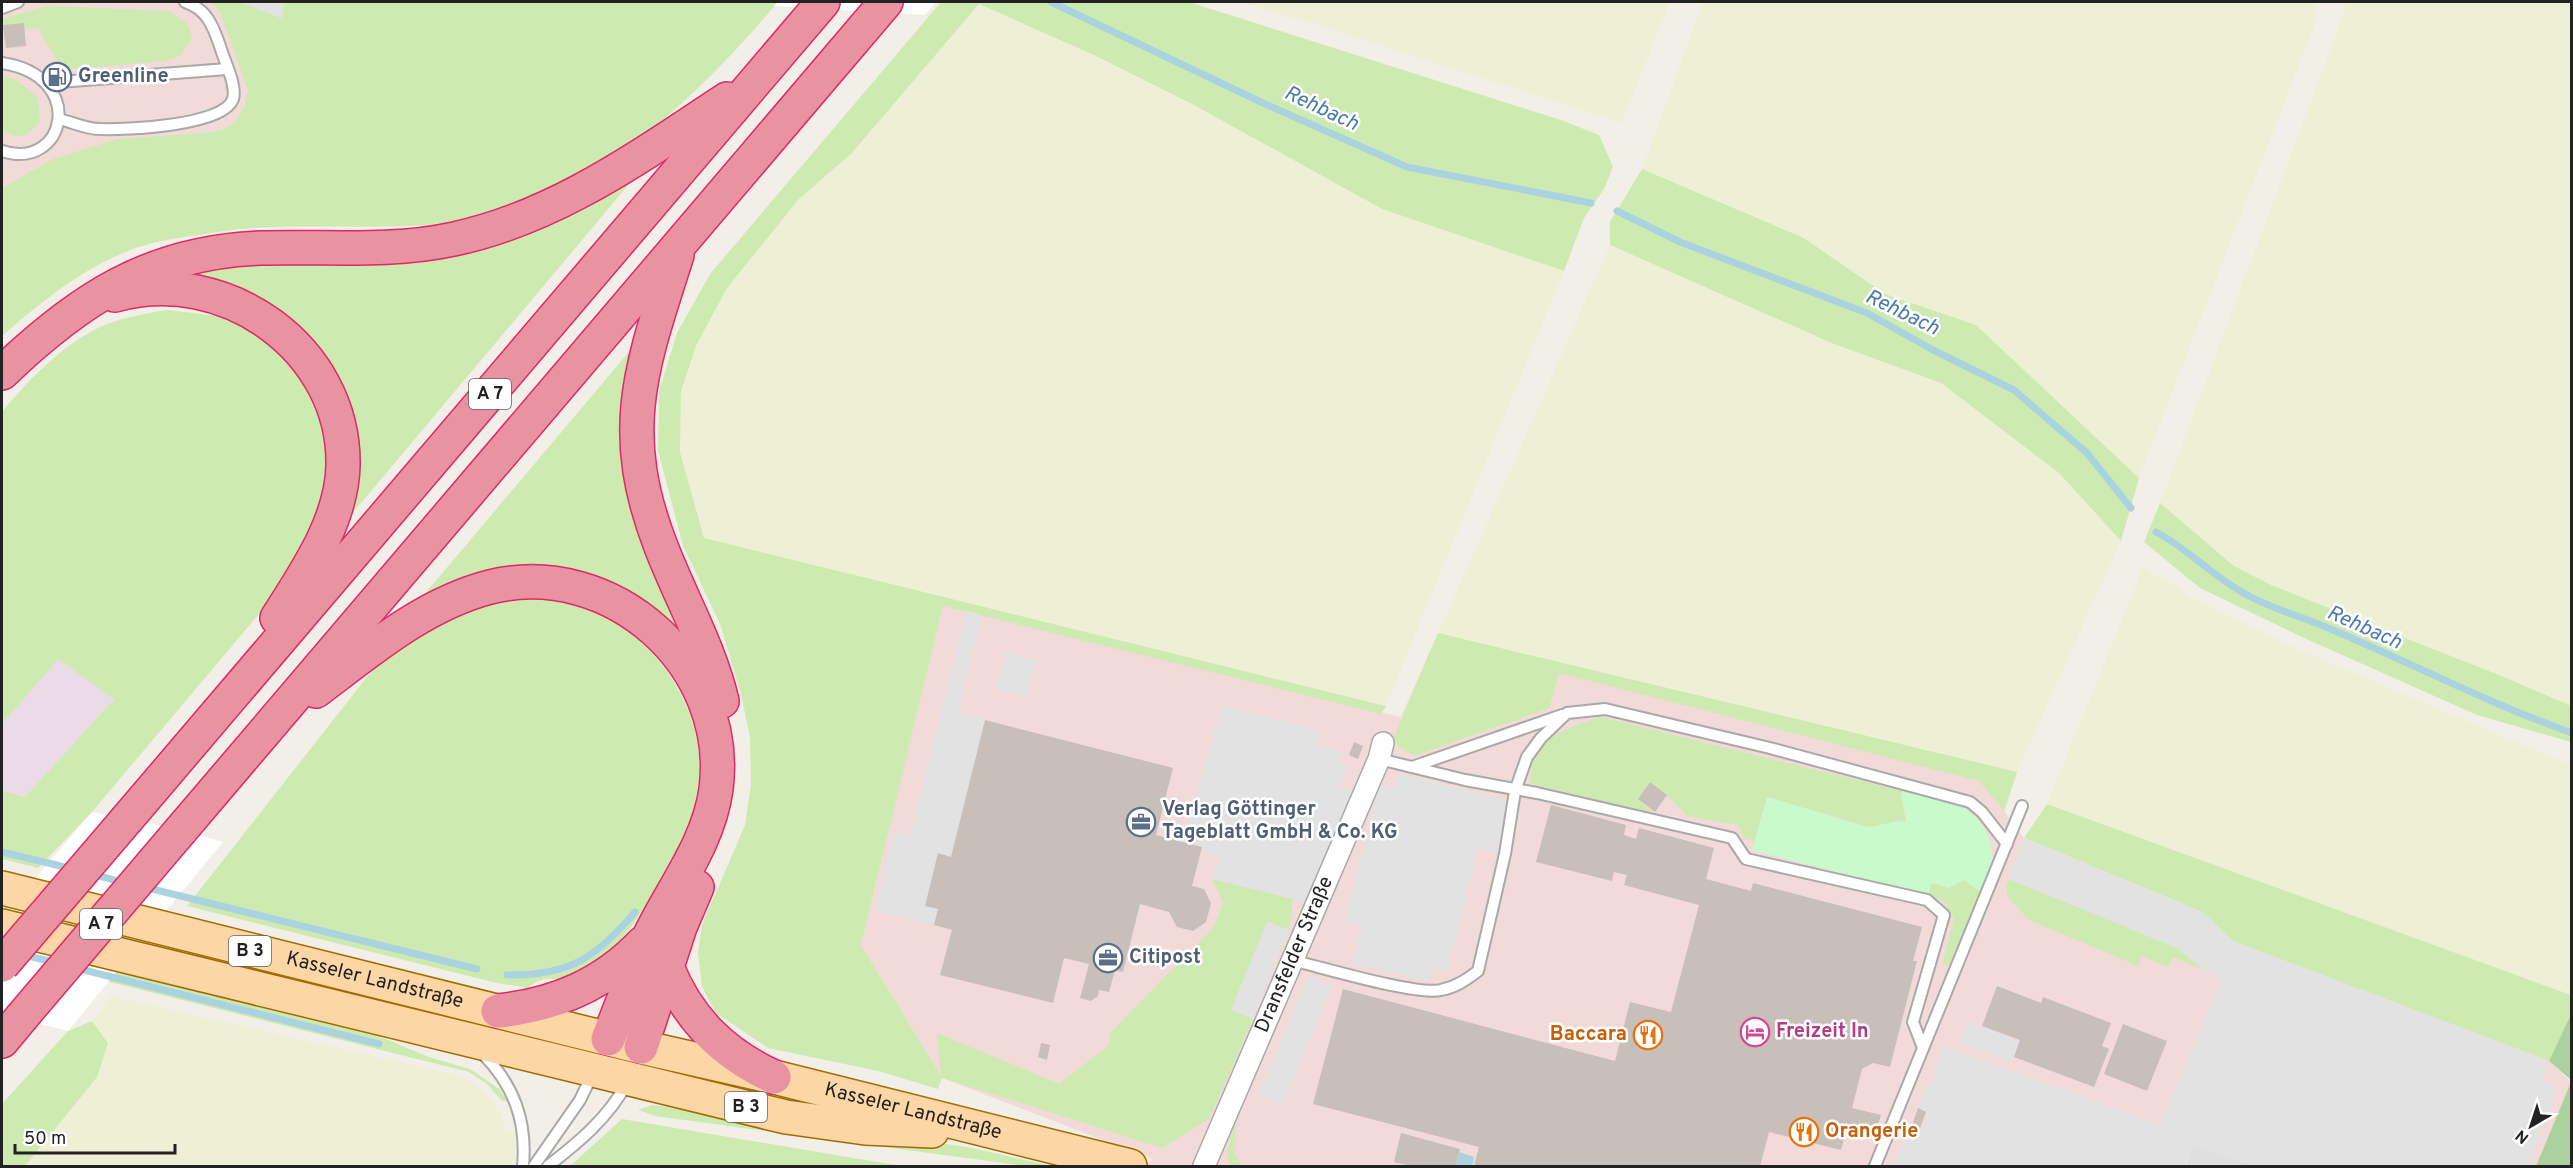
<svg xmlns="http://www.w3.org/2000/svg" width="2573" height="1168" font-family="Overpass,sans-serif">
<style>
.residential{fill:#e0dfdf}
.commercial{fill:#f2dad9}
.industrial{fill:#ebdbe8}
.farmland{fill:#eef0d5}
.grass{fill:#cdebb0}
.forest{fill:#add19e}
.park{fill:#c8facc}
.parking{fill:#e2e2e2}
.water{fill:#aad3df}
.pier{fill:#fff}
.lines{fill:none;stroke-linecap:round;stroke-linejoin:round}
.stream{stroke:#aad3df;stroke-width:7}
.building{fill:#c7bfb8}
.service-casing{stroke:#a9a9a9;stroke-width:14}
.minor-casing{stroke:#a9a9a9;stroke-width:24}
.primary-casing{stroke:#a06b00;stroke-width:36}
.motorway-casing{stroke:#dc2a67;stroke-width:36}
.service{stroke:#fff;stroke-width:10}
.minor{stroke:#fff;stroke-width:21}
.primary{stroke:#fcd6a4;stroke-width:33}
.motorway{stroke:#e892a2;stroke-width:33}
.motorway-bridge-casing{stroke:#dc2a67;stroke-width:36;stroke-linecap:butt}
.motorway-bridge{stroke:#e892a2;stroke-width:33}
.labels{text-anchor:middle;dominant-baseline:central;stroke-width:5;stroke-linejoin:round;paint-order:stroke}
.shield{fill:#fff;stroke:#646464;stroke-width:1.5}
.shield-label{font-size:18px;font-weight:bold;fill:#222}
.service-label{font-size:20px;font-weight:bold;fill:#4e5e75;stroke:#fff;text-anchor:start}
.street-label{font-size:20px;fill:#222;stroke:#fff}
.hotel-label{font-size:20px;font-weight:bold;fill:#b23c85;stroke:#fff;text-anchor:start}
.food-label{font-size:20px;font-weight:bold;fill:#c56008;stroke:#fff;text-anchor:end}
.water-label{font-size:21px;font-style:italic;fill:#4a7aab;stroke:#fff}
</style>
<rect width="100%" height="100%" fill="#f2efe9"/>
<polygon class="residential" points="2194,1145 2255,1166 2186,1166"/>
<g class="commercial">
<polygon points="2,2 719,2 2,241"/>
<polygon points="943,605 1401,717 1438,633 2017,772 2004,811 2024,838 2233,941 2549,1061 2571,1082 2536,1166 2255,1166 2194,1145 2185,1166 1146,1166 1152,1159 942,1078 861,945"/>
</g>
<polygon class="industrial" points="58,658 114,699 25,797 2,790 2,724"/>
<g class="farmland">
<polygon points="1243,2 1670,2 1622,123"/>
<polygon points="1703,2 2318,2 2315,24 2139,478 1976,325 1885,294 1804,238 1642,169"/>
<polygon points="2344,2 2571,2 2571,706 2504,677 2271,585 2234,566 2160,503 2345,10"/>
<polygon points="979,4 1096,56 1194,105 1382,209 1564,271 1386,706 703,538 680,452 681,391 696,346 727,288 799,199 851,154"/>
<polygon points="1610,245 1834,344 1941,383 2059,473 2121,541 2017,772 1438,633"/>
<polygon points="2143,567 2194,598 2297,649 2571,765 2571,995 2047,804"/>
<polygon points="111,996 461,1076 483,1091 501,1114 506,1132 515,1129 515,1157 511,1166 25,1166 97,1077 108,1043 92,1021"/>
</g>
<g class="grass">
<path d="M209,2H241L281,18L284,2H778C708,85 613,180 505,211C423,235 337,223 253,228C235,229 217,232 199,235C176,238 150,242 128,251C80,270 40,303 2,336V188L53,159L105,143L116,139L207,133L224,129L235,122L244,108L248,90L219,10Z"/>
<polygon points="941,2 1189,2 1561,120 1599,135 1613,167 1604,189 1584,218 1564,271 1382,209 1194,105 1096,56 979,4 851,154 799,199 727,288 696,346 681,391 680,452 704,538 1386,706 1381,714 943,606 861,945 941,1076 937,1033 1059,1084 1108,1046 1111,1032 1214,927 1223,903 1212,879 1293,899 1289,930 1267,922 1232,1010 1253,1019 1209,1119 1162,1148 942,1078 938,1089 878,1071 768,1048 716,1013 702,987 698,953 702,925 745,825 751,784 750,738 741,694 720,624 683,546 658,450 659,391 677,333 710,274"/>
<polygon points="47,6 169,11 187,23 192,37 181,55 166,61 71,69 60,66 38,28 25,29 24,23 4,25 2,32 2,19"/>
<polygon points="2,75 18,81 38,98 40,122 27,135 14,136 2,131"/>
<polygon points="651,158 346,521 328,374 151,273 387,253"/>
<polygon points="1642,169 1804,238 1885,294 1976,325 2139,478 2121,541 2059,473 1941,383 1834,344 1610,245 1610,222"/>
<path d="M166,310L220,316L253,331L297,369L327,425L329,496L275,595L92,812L38,868L2,859V790L25,797L114,699L58,659L2,724V412C30,378 72,334 116,321C132,316 149,313 166,310Z"/>
<polygon points="644,334 628,398 707,669 610,588 412,609"/>
<polygon points="2160,503 2234,566 2271,585 2504,677 2571,706 2571,742 2477,715 2304,638 2200,588 2144,542"/>
<path d="M529,597C543,598 557,598 570,602C643,621 704,698 699,774C696,821 675,866 648,903C639,915 631,929 621,940C607,953 588,971 570,977C551,983 547,972 528,988L497,983L187,906L374,668C422,633 470,605 529,597Z"/>
<polygon points="1438,633 2017,772 2004,811 1979,781 1559,673 1549,708 1414,756 1392,742"/>
<path d="M1601,717L1901,791L1906,822L1896,820L1884,826L1868,827L1767,797L1755,841L1745,839L1738,825L1687,816L1667,795L1650,782L1638,799L1654,814L1530,783C1531,777 1531,770 1532,764C1539,737 1578,723 1601,717Z"/>
<polygon points="2047,804 2571,995 2571,1014 2549,1061 2233,941 2202,912 2024,838"/>
<polygon points="2009,879 2177,948 2204,970 2173,957 2168,967 2142,956 2138,966 2029,920 2007,896 2006,886"/>
<polygon points="1964,880 1980,892 1949,966 1943,963 1954,918 1943,900 1927,896 1932,883"/>
<polygon points="2,955 122,971 371,1033 429,1057 470,1069 499,1089 508,1101 502,1101 487,1084 469,1072"/>
<polygon points="92,1021 108,1043 97,1077 25,1166 2,1166 2,1104 68,1031"/>
<polygon points="652,1105 968,1147 1051,1166 1026,1166 655,1116 638,1110"/>
<polygon points="622,1119 883,1163 907,1166 570,1166"/>
<polygon points="1234,1123 1236,1124 1234,1152 1242,1166 1230,1166 1227,1154"/>
</g>
<g class="forest">
<polygon points="2571,1014 2571,1080 2549,1061"/>
<polygon points="2571,1082 2571,1166 2536,1166"/>
</g>
<path class="park" d="M1901,791C1917,795 1958,803 1969,812C1985,823 1996,847 1991,866C1989,875 1983,884 1980,892L1964,880L1949,888L1932,883L1927,896L1752,850L1767,797L1868,827C1882,826 1893,820 1906,822Z"/>
<g class="parking">
<polygon points="241,2 284,2 282,18"/>
<polygon points="966,611 982,615 958,713 985,720 934,925 874,910 894,832 910,836"/>
<polygon points="1005,653 1036,660 1027,697 996,689"/>
<polygon points="1222,705 1320,731 1317,745 1342,753 1338,763 1348,767 1340,786 1355,792 1308,906 1293,899 1212,879 1219,856 1182,845"/>
<polygon points="1398,773 1509,801 1496,853 1478,848 1447,971 1432,967 1429,982 1352,963 1362,926 1345,921 1380,784 1394,787"/>
<polygon points="2024,838 2202,912 2233,941 2549,1061 2542,1081 2558,1088 2528,1166 2255,1166 2194,1145 2185,1166 1892,1166 1911,1128 1919,1131 1926,1112 1918,1108 1926,1087 1931,1088 1937,1070 1934,1068 1942,1046 2160,1125 2220,982 2177,948 2009,879"/>
<polygon points="1267,922 1289,930 1253,1019 1231,1010"/>
<polygon points="1308,976 1332,986 1283,1105 1259,1095"/>
<polygon points="1968,1022 2019,1041 2011,1062 1960,1043"/>
</g>
<polygon class="water" points="1459,1152 1474,1157 1472,1166 1455,1166"/>
<g class="pier">
<polygon points="778,2 936,2 925,15 774,6"/>
<polygon points="92,812 181,830 223,842 68,1031 2,1014 2,917"/>
</g>
<g class="lines">
<g class="stream">
<polyline points="1051,2 1263,103 1407,167 1591,203"/>
<polyline points="1617,211 1680,242 1867,313 1933,350 2014,390 2087,453 2131,508"/>
<path d="M2156,532C2189,549 2215,579 2249,596C2275,610 2306,618 2333,630C2413,664 2490,704 2572,733"/>
<polyline points="2,852 73,869"/>
<polyline points="92,874 125,883"/>
<polyline points="144,887 477,969"/>
<polyline points="24,955 57,963"/>
<polyline points="76,968 379,1044"/>
<path d="M507,975C569,976 596,958 635,912"/>
</g>
</g>
<g class="building">
<polygon points="24,23 26,46 6,48 3,25"/>
<polygon points="985,720 1173,768 1156,835 1202,847 1192,886 1204,889 1211,903 1206,922 1193,931 1177,927 1169,912 1140,904 1123,972 1115,970 1109,992 1099,990 1098,996 1091,1001 1080,998 1089,964 1064,958 1053,1003 940,975 952,930 934,925 938,909 925,906 938,853 951,857"/>
<polygon points="1354,742 1363,746 1358,759 1349,755"/>
<polygon points="1650,782 1667,795 1655,812 1638,799"/>
<polygon points="1551,805 1626,825 1624,835 1636,839 1639,828 1714,848 1706,879 1751,891 1753,883 1922,927 1913,961 1917,961 1890,1067 1873,1063 1862,1069 1852,1108 1881,1115 1874,1138 1846,1131 1841,1150 1769,1132 1760,1166 1474,1166 1479,1147 1313,1104 1343,989 1615,1061 1630,1002 1671,1012 1699,905 1624,885 1627,875 1614,872 1612,881 1536,862"/>
<polygon points="1997,986 2041,1003 2043,997 2111,1023 2102,1046 2109,1049 2094,1087 2014,1057 2020,1040 1982,1026"/>
<polygon points="2123,1024 2167,1041 2147,1091 2104,1074"/>
<polygon points="1041,1043 1050,1045 1047,1060 1038,1057"/>
<polygon points="1918,1108 1926,1112 1919,1131 1911,1128"/>
<polygon points="1401,1133 1460,1149 1455,1166 1411,1166 1394,1162"/>
</g>
<g class="lines">
<g class="service-casing">
<g id="service">
<polyline points="2,8 18,2"/>
<path d="M2,63C88,76 66,172 2,151"/>
<polyline points="46,83 227,69"/>
<path d="M59,119C72,122 86,129 99,129C125,130 224,126 233,99C237,84 224,61 220,46C213,26 207,9 185,2"/>
<polyline points="1379,759 1465,780 1537,793 1732,838 1746,859 1927,900 1944,915 1913,1022 1923,1048"/>
<polyline points="1412,767 1562,715"/>
<path d="M1291,960C1321,967 1417,996 1441,990C1456,987 1466,980 1478,971L1505,854L1515,791L1527,757L1541,738L1567,713L1605,709L1770,748L1970,802L1982,812L2007,844"/>
<path d="M482,1053C514,1085 527,1121 523,1166"/>
<polyline points="534,1166 580,1100 593,1073"/>
<path d="M548,1166C579,1142 608,1118 627,1083"/>
<polyline points="1875,1166 2022,806"/>
</g>
</g>
<g class="minor-casing">
<g id="minor">
<path id="s1" d="M1204,1166L1379,759L1383,743"/>
</g>
</g>
<g class="primary-casing">
<g id="primary">
<path id="s2" d="M2,888L641,1047L774,1077L1130,1166"/>
<polyline points="2,926 786,1117 865,1128 932,1131"/>
</g>
</g>
<g class="motorway-casing">
<g id="motorway">
<path d="M677,255C642,365 616,429 660,544C680,597 709,646 722,701"/>
<path d="M115,295C225,264 345,349 343,465C342,521 306,572 277,618"/>
<path d="M2,373C78,300 150,252 260,248C325,246 390,253 454,239C557,217 640,156 727,99"/>
<path d="M316,691C369,651 424,604 490,587C611,557 732,664 716,789C709,843 672,889 649,937C634,970 622,1005 608,1039"/>
<polyline points="127,819 823,2"/>
<polyline points="181,830 886,2"/>
<path d="M667,967C688,1019 723,1054 774,1077"/>
<path d="M498,1011C555,1005 603,985 643,943"/>
<polyline points="2,1041 21,1018"/>
<polyline points="641,1047 680,927 697,887"/>
</g>
</g>
<use href="#service" class="service"/>
<use href="#minor" class="minor"/>
<use href="#primary" class="primary"/>
<use href="#motorway" class="motorway"/>
<g class="motorway-bridge-casing">
<g id="motorway-bridge">
<polyline points="2,965 127,819"/>
<polyline points="21,1018 181,830"/>
</g>
</g>
<use href="#motorway-bridge" class="motorway-bridge"/>
</g>
<defs>
<g id="fuel-ring" transform="scale(1.5)"><circle r="9.5" fill="#fff" stroke="#5c6f8a" stroke-width="1.5"/><path d="M-5.5-6h7V0h2V4h1.3V-2.5L3-4.5l.8-.8L6-3V5H2.5V1h-1V6h-7ZM-4.2-4.7v3.2H.2V-4.7Z" fill="#5c6f8a"/></g>
<g id="office-ring" transform="scale(1.5)"><circle r="9.5" fill="#fff" stroke="#5c6f8a" stroke-width="1.5"/><path d="M-6-3h4V-5.5h4V-3h4V5H-6ZM-1-4.5V-3h2v-1.5ZM-6 0V1H6V0Z" fill="#5c6f8a"/></g>
<g id="hotel-ring" transform="scale(1.5)"><circle r="9.5" fill="#fff" stroke="#d1479c" stroke-width="1.5"/><path d="M-6-4.5h1.5V1H6V5H4.5V3h-9V5H-6ZM-4 0a1.8 1.8 0 1 1 3.6 0ZM.5 0V-2.5h3Q6-2.5 6 0Z" fill="#d1479c"/></g>
<g id="restaurant-ring" transform="scale(1.5)"><circle r="9.5" fill="#fff" stroke="#e8710a" stroke-width="1.5"/><path d="M-5-6h1v4h1v-4h1v4h1v-4h1v5L-1.5 .5V6h-2V.5L-5-1ZM5-6V6H3V1.5H1.5Q1.5-4 5-6Z" fill="#e8710a"/></g>
</defs>
<g fill-rule="evenodd">
<use href="#fuel-ring" x="57" y="77"/>
<use href="#office-ring" x="1141" y="822"/>
<use href="#office-ring" x="1108" y="958"/>
<use href="#hotel-ring" x="1755" y="1032"/>
<use href="#restaurant-ring" x="1648" y="1035"/>
<use href="#restaurant-ring" x="1804" y="1132"/>
</g>
<g class="labels">
<g class="shield">
<rect x="469" y="379" width="42" height="30" rx="4.5"/>
<rect x="80" y="909" width="42" height="30" rx="4.5"/>
<rect x="229" y="936" width="42" height="30" rx="4.5"/>
<rect x="725" y="1092" width="42" height="30" rx="4.5"/>
</g>
<g class="shield-label">
<text x="490" y="394">A 7</text>
<text x="101" y="924">A 7</text>
<text x="250" y="951">B 3</text>
<text x="746" y="1107">B 3</text>
</g>
<g class="service-label">
<text x="78" y="77">Greenline</text>
<text x="1162" y="810">Verlag Göttinger<tspan x="1162" dy="23">Tageblatt GmbH &amp; Co. KG</tspan></text>
<text x="1129" y="958">Citipost</text>
</g>
<g class="street-label">
<text stroke="none"><textPath href="#s1" startOffset="230">Dransfelder Straße</textPath></text>
<text stroke="none"><textPath href="#s2" startOffset="384">Kasseler Landstraße</textPath></text>
<text stroke="none"><textPath href="#s2" startOffset="938">Kasseler Landstraße</textPath></text>
</g>
<g class="hotel-label">
<text x="1776" y="1032">Freizeit In</text>
</g>
<g class="food-label">
<text x="1627" y="1035">Baccara</text>
<text x="1825" y="1132" text-anchor="start">Orangerie</text>
</g>
<g class="water-label">
<text transform="translate(1321 109) rotate(25)">Rehbach</text>
<text transform="translate(1902 313) rotate(26)">Rehbach</text>
<text transform="translate(2364 628) rotate(24)">Rehbach</text>
</g>
</g>
<rect width="2573" height="1168" fill="none" stroke="#222222" stroke-width="6"/>
<g transform="translate(2531 1126) rotate(219)" stroke="#ffffff" stroke-width="4.5" paint-order="stroke">
<path d="M0-4.5L10 22L0 15L-10 22Z" fill="#222222"/>
<text y="-9" font-size="16" font-weight="bold" text-anchor="middle" fill="#222222">N</text>
</g>
<path d="M15 1144v9h160v-9" fill="none" stroke="#222222" stroke-width="3"/>
<text x="24" y="1144" font-size="18" fill="#222222" stroke="#ffffff" stroke-width="4.5" paint-order="stroke">50 m</text>
</svg>
